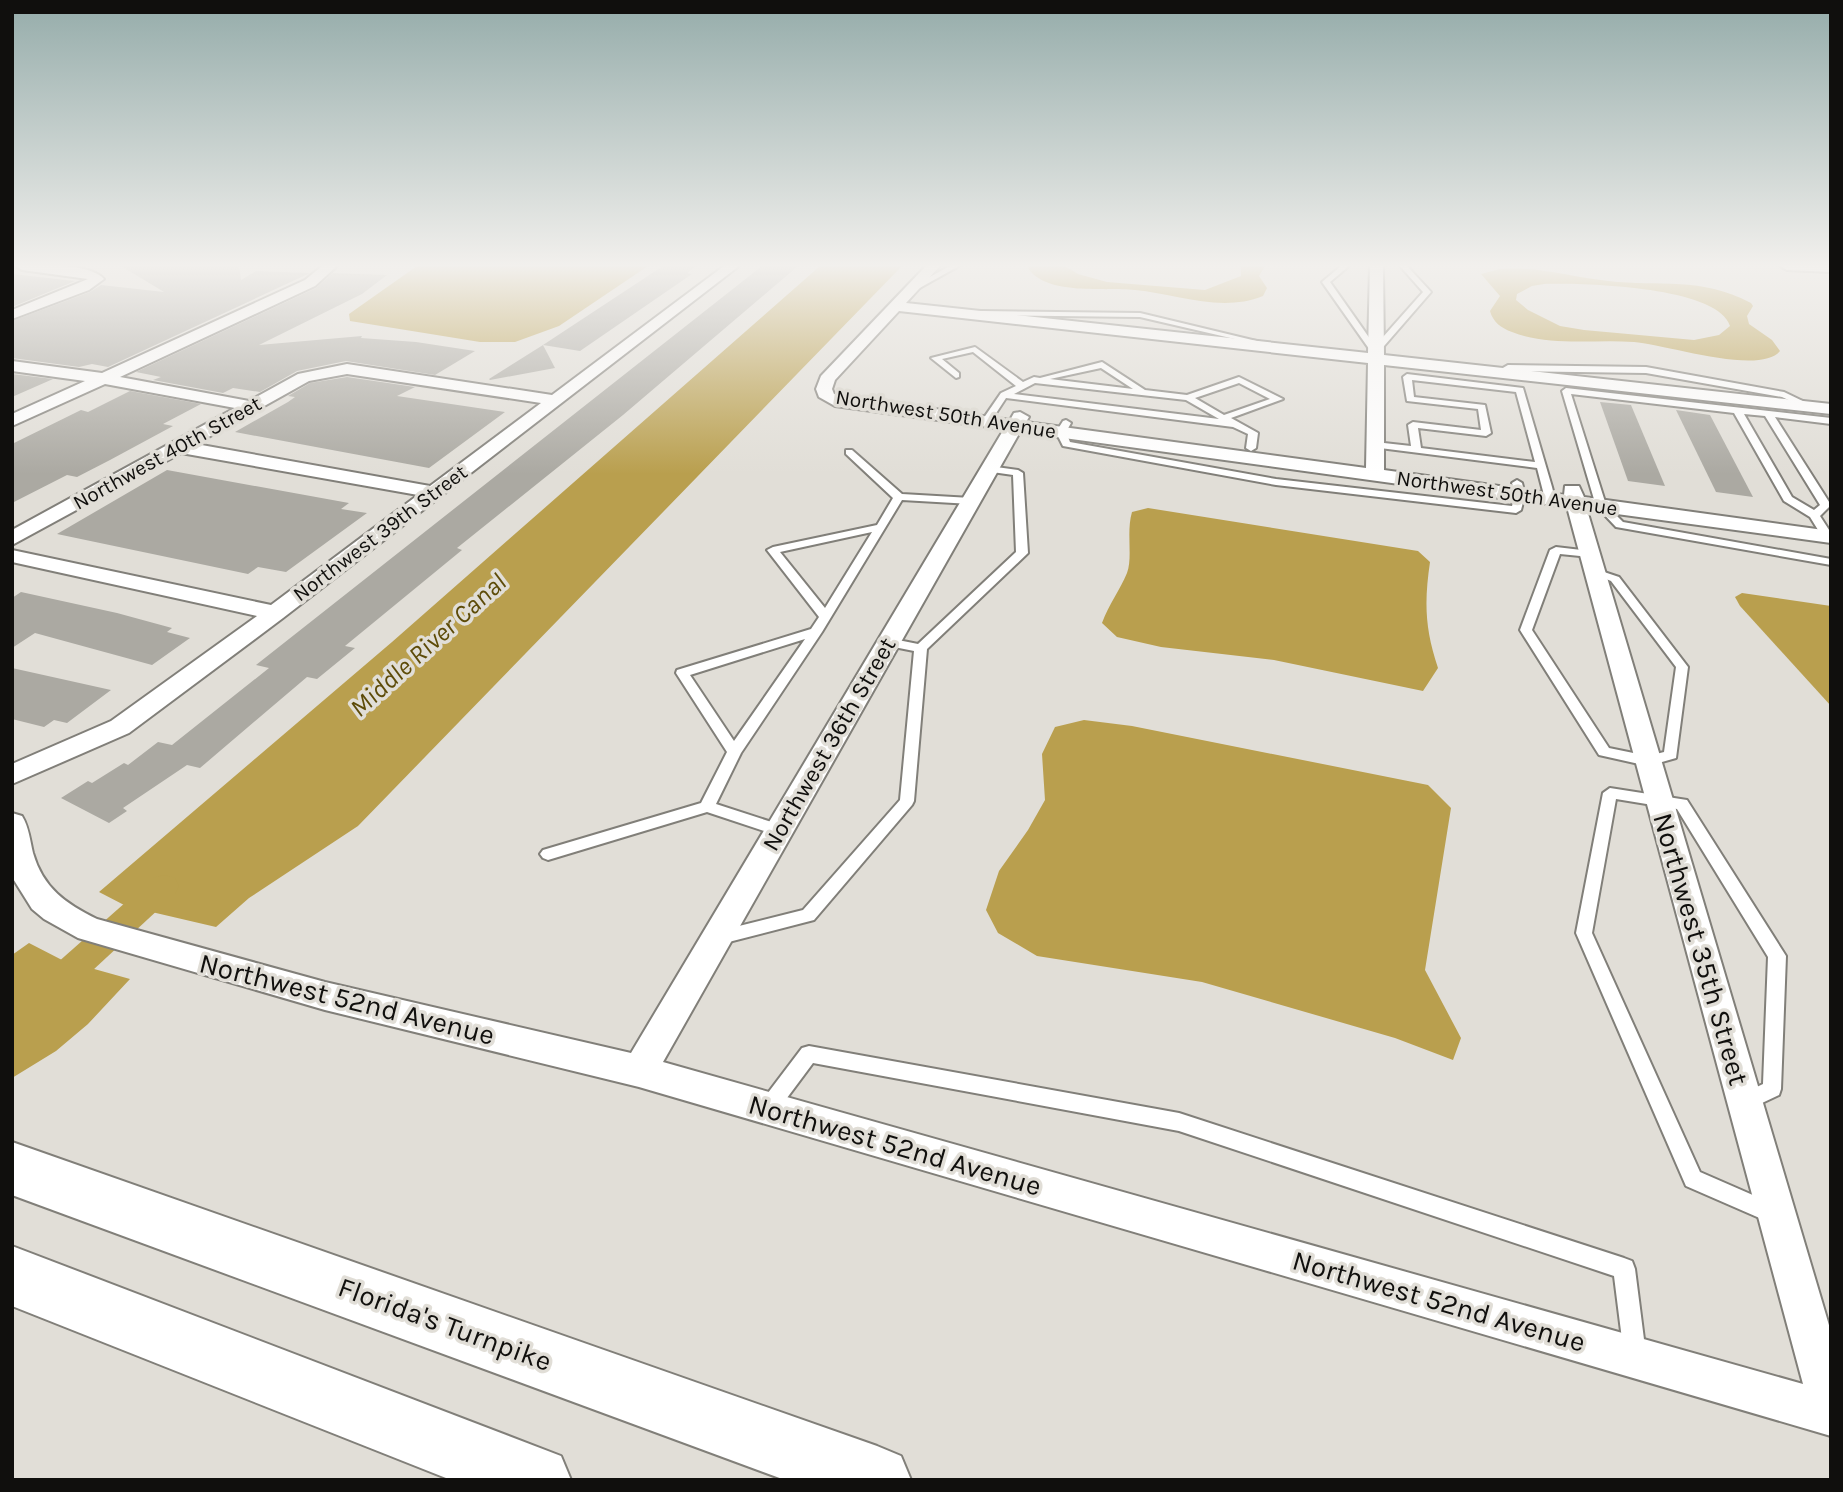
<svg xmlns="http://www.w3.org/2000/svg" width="1843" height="1492" font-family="Karla,sans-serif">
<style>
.water{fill:#b99f4e;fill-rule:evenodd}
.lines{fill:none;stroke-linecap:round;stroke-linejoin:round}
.canal{fill:#b99f4e;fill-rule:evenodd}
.building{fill:#aba9a2}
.service-casing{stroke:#817f79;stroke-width:4}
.minor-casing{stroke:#817f79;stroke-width:4}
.motorway-casing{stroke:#817f79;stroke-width:4}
.service{fill:#fff;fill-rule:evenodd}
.minor{fill:#fff;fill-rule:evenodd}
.motorway{fill:#fff;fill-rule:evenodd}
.labels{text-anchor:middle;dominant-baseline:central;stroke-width:7;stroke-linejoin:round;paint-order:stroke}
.far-street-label{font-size:21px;fill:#100f0d;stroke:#e1ded7}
.street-label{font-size:24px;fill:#100f0d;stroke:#e1ded7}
.water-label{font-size:26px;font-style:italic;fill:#5d4b08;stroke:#e1ded7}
.near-street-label{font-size:28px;fill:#100f0d;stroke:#e1ded7}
</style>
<rect width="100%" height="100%" fill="#e1ded7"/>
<g class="water">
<polygon points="417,266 648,266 559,326 515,342 480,342 350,321 349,314"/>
<polygon points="820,266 902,266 358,826 249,898 216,927 126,906 99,892 392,642"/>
<path d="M1030,266H1065L1078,274L1107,282L1205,290L1241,276V266H1265L1259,276L1267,288L1263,296C1221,313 1177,294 1135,290C1106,287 1046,296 1028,268Z"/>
<path d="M1500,269C1537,266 1571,277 1608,281C1662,287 1699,276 1751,303L1753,306L1747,316L1749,324L1772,340L1780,351C1760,376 1664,344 1634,342C1594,339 1550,347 1512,332C1501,328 1493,322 1490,311L1500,296L1481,274ZM1544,284C1581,283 1718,286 1730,326L1719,335L1694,340L1584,330L1560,326L1528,310L1516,300L1517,294L1532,286Z"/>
<path d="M1148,508L1418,551L1430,562C1424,603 1425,629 1438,668L1423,691L1274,660L1161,647L1117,637L1102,623C1109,604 1120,590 1127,573C1133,557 1126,532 1132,512Z"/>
<polygon points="1742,593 1831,606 1831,706 1740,606 1735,597"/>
<polygon points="1084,720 1132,726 1428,785 1451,808 1425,970 1461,1038 1453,1060 1395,1038 1202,982 1037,956 998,933 986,910 999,871 1028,830 1045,800 1042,754 1055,727"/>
<polygon points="29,943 62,960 130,979 88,1024 56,1051 12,1078 12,955"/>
</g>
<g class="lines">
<polygon class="canal" points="164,875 175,878 179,886 175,894 24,1034 12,1038 12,1003 153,878"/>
</g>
<g class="building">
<polygon points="121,266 239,266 241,280 256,271 310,273 108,367 92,364 79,367 12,358 12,321 90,292 101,285 164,292"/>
<polygon points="663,266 697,266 687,273 692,274 580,351 543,345"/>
<polygon points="762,266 798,266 623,415 457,548 462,550 345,646 355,648 317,679 307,677 200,768 187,765 123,808 127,811 109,823 61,798 88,781 92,783 124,763 128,765 158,742 172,745 269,668 256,665"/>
<polygon points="333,273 387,275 362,294 259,345 362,336 361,338 416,342 475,351 435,375 346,361 297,371 260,392 233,388 223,393 153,380 161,377 136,372 316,288"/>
<polygon points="12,274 75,281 12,307"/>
<polygon points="543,345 555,368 490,380 489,379"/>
<polygon points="12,374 53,379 12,397"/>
<polygon points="347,377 415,387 397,396 505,412 429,468 235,432 288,402 295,397 288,396 310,383"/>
<polygon points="130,391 201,404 163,424 173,426 110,460 77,477 67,475 12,503 12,444 81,410 88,412"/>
<polygon points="1600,402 1631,405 1665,486 1628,481"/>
<polygon points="1676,410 1710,415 1753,497 1716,492"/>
<polygon points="167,470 349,503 341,509 367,513 286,572 258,567 248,574 57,534"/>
<polygon points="21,592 117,613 172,628 167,632 190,638 152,665 35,633 12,648 12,598"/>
<polygon points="12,668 111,690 67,723 54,720 44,727 12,719"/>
</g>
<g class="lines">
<g class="service-casing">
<g id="service">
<polygon points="950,266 959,266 916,290 909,288"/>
<polygon points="1341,266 1349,266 1330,282 1375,346 1423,292 1400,266 1407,266 1431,292 1378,353 1372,353 1322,282"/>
<polygon points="981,311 1140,313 1269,344 1265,346 1140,317 978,315 978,311"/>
<path d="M975,347L1023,382L1034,377L1040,378L1102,362L1145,390L1187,395L1239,377L1283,399L1231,418L1258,433L1256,448L1251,451L1246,448L1248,434L1233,427L1006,398L989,424L986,425L981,422L1001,393L1016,386L973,352L942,359L959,373V377L956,378L931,358ZM1101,368L1133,389L1050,379ZM1035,383L1186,400L1219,419L1014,394ZM1239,383L1270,399L1224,415L1195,398Z"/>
<polygon points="1508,365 1646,367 1784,392 1813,406 1808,409 1782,397 1646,373 1509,371 1500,375 1496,372"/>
<path d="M1407,374L1523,388L1552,487L1555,499L1554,501L1550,502L1545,499L1537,468L1372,447L1370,445L1375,442L1411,446L1408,425L1413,422L1481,430L1478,409L1407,401L1403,377ZM1412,380L1516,392L1535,462L1421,448L1418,428L1486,436L1491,433L1485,405L1414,397Z"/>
<path d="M1566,388L1831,418V424L1775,417L1831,505L1820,516L1831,533V538H1823L1810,517L1784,501L1734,413L1571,394L1606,505L1623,522L1831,559V565L1616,527L1596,506L1562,391ZM1744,414L1765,416L1820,505L1814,510L1792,497Z"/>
<polygon points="1066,420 1071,423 1066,432 1070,442 1276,479 1512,506 1515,495 1512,483 1517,480 1522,483 1525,495 1521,510 1516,513 1276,485 1063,446 1056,432 1063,421"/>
<path d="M846,450H852L902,494L971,498L976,501L971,504L902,500L822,632L741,753L716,804L784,826L787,830L784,834L779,836L707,812L548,860L543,858L540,854L543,850L701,803L727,752L676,673L677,670L811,629L819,617L767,550L773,547L877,525L893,498L846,454ZM872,532L825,608L780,552ZM805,639L734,741L690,675Z"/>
<polygon points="989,466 1018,470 1023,473 1028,553 927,649 914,801 912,805 814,920 717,945 711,943 709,938 711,933 803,910 900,800 914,651 884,645 882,642 888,638 918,644 1016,552 1013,475 985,471 984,469"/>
<polygon points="1556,547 1590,551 1596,554 1590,557 1560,554 1532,630 1609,748 1648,756 1664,752 1676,667 1611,581 1589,572 1595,569 1619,577 1688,667 1676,758 1648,766 1599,755 1520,630 1550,550"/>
<polygon points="1610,788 1687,800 1786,956 1781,1089 1779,1095 1745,1111 1738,1108 1735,1102 1738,1096 1763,1084 1768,957 1677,809 1616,799 1592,933 1700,1172 1778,1206 1781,1213 1778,1220 1771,1223 1686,1186 1576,933 1603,793"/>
<polygon points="809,1046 1179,1113 1624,1258 1632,1261 1635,1269 1646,1355 1643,1363 1635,1366 1627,1363 1624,1355 1614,1276 1179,1131 813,1063 775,1114 768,1117 761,1114 758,1108 761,1102 802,1048"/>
</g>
</g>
<g class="minor-casing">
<g id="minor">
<path d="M16,266C39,266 88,262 104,279L89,290L12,319V310L88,279L22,270Z"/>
<path d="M322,266H337L315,286L120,377L249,401L298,374L347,364L552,395L724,266H739L283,618L129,733L12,784V764L111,721L257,616L12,562V550L271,605L418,495L181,453L12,545V530L235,408L105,384L12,426V414L85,381L12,371V361L102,373L305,280ZM347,374L541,403L430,486L196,444L309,381Z"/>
<path d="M926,266H940L906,303L1368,353L1370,266H1383L1384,355L1831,404V414L1384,365V470L1564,495L1565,486H1579L1584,497L1831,531V543L1587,510L1831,1332V1436L639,1087L325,1010L78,938L44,919L32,909L12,877V813L22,816C29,827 30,841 33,853C43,888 66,904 97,919L325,982L631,1053L1004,429L835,406L819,397L816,389L821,376ZM899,311L1368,363L1366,468L1026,422L1029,417L1020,412L1014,413L1010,420L834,394L832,389L835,380ZM1020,432L1567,507L1803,1384L663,1062Z"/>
<polygon points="1780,266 1828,266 1831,272 1787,270"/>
</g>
</g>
<g class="motorway-casing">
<g id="motorway">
<polygon points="12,1142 877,1446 901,1456 911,1480 785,1480 12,1195"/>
<polygon points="12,1246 561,1456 571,1480 451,1480 12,1306"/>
</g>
</g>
<use href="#service" class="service"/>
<use href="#minor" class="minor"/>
<use href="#motorway" class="motorway"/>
</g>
<linearGradient id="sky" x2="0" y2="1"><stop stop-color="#95acaa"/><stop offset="0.56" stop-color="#f2f0ed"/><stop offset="1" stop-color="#f2f0ed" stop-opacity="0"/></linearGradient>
<rect width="1843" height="474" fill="url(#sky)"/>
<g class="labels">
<g class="far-street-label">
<text transform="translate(946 414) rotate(9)">Northwest 50th Avenue</text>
<text transform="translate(167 453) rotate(-29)">Northwest 40th Street</text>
<text transform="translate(1507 493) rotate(8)">Northwest 50th Avenue</text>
<text transform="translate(380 533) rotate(-37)">Northwest 39th Street</text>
</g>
<g class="street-label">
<text transform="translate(829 744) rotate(-60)">Northwest 36th Street</text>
</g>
<g class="water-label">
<text transform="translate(428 645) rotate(-42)">Middle River Canal</text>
</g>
<g class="near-street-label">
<text transform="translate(1701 949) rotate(74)">Northwest 35th Street</text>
<text transform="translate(347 999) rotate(14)">Northwest 52nd Avenue</text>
<text transform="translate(895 1145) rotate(16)">Northwest 52nd Avenue</text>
<text transform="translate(1439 1301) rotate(16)">Northwest 52nd Avenue</text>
<text transform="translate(445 1324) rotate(20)">Florida's Turnpike</text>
</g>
</g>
<rect width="1843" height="1492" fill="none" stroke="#100f0d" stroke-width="28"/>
</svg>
